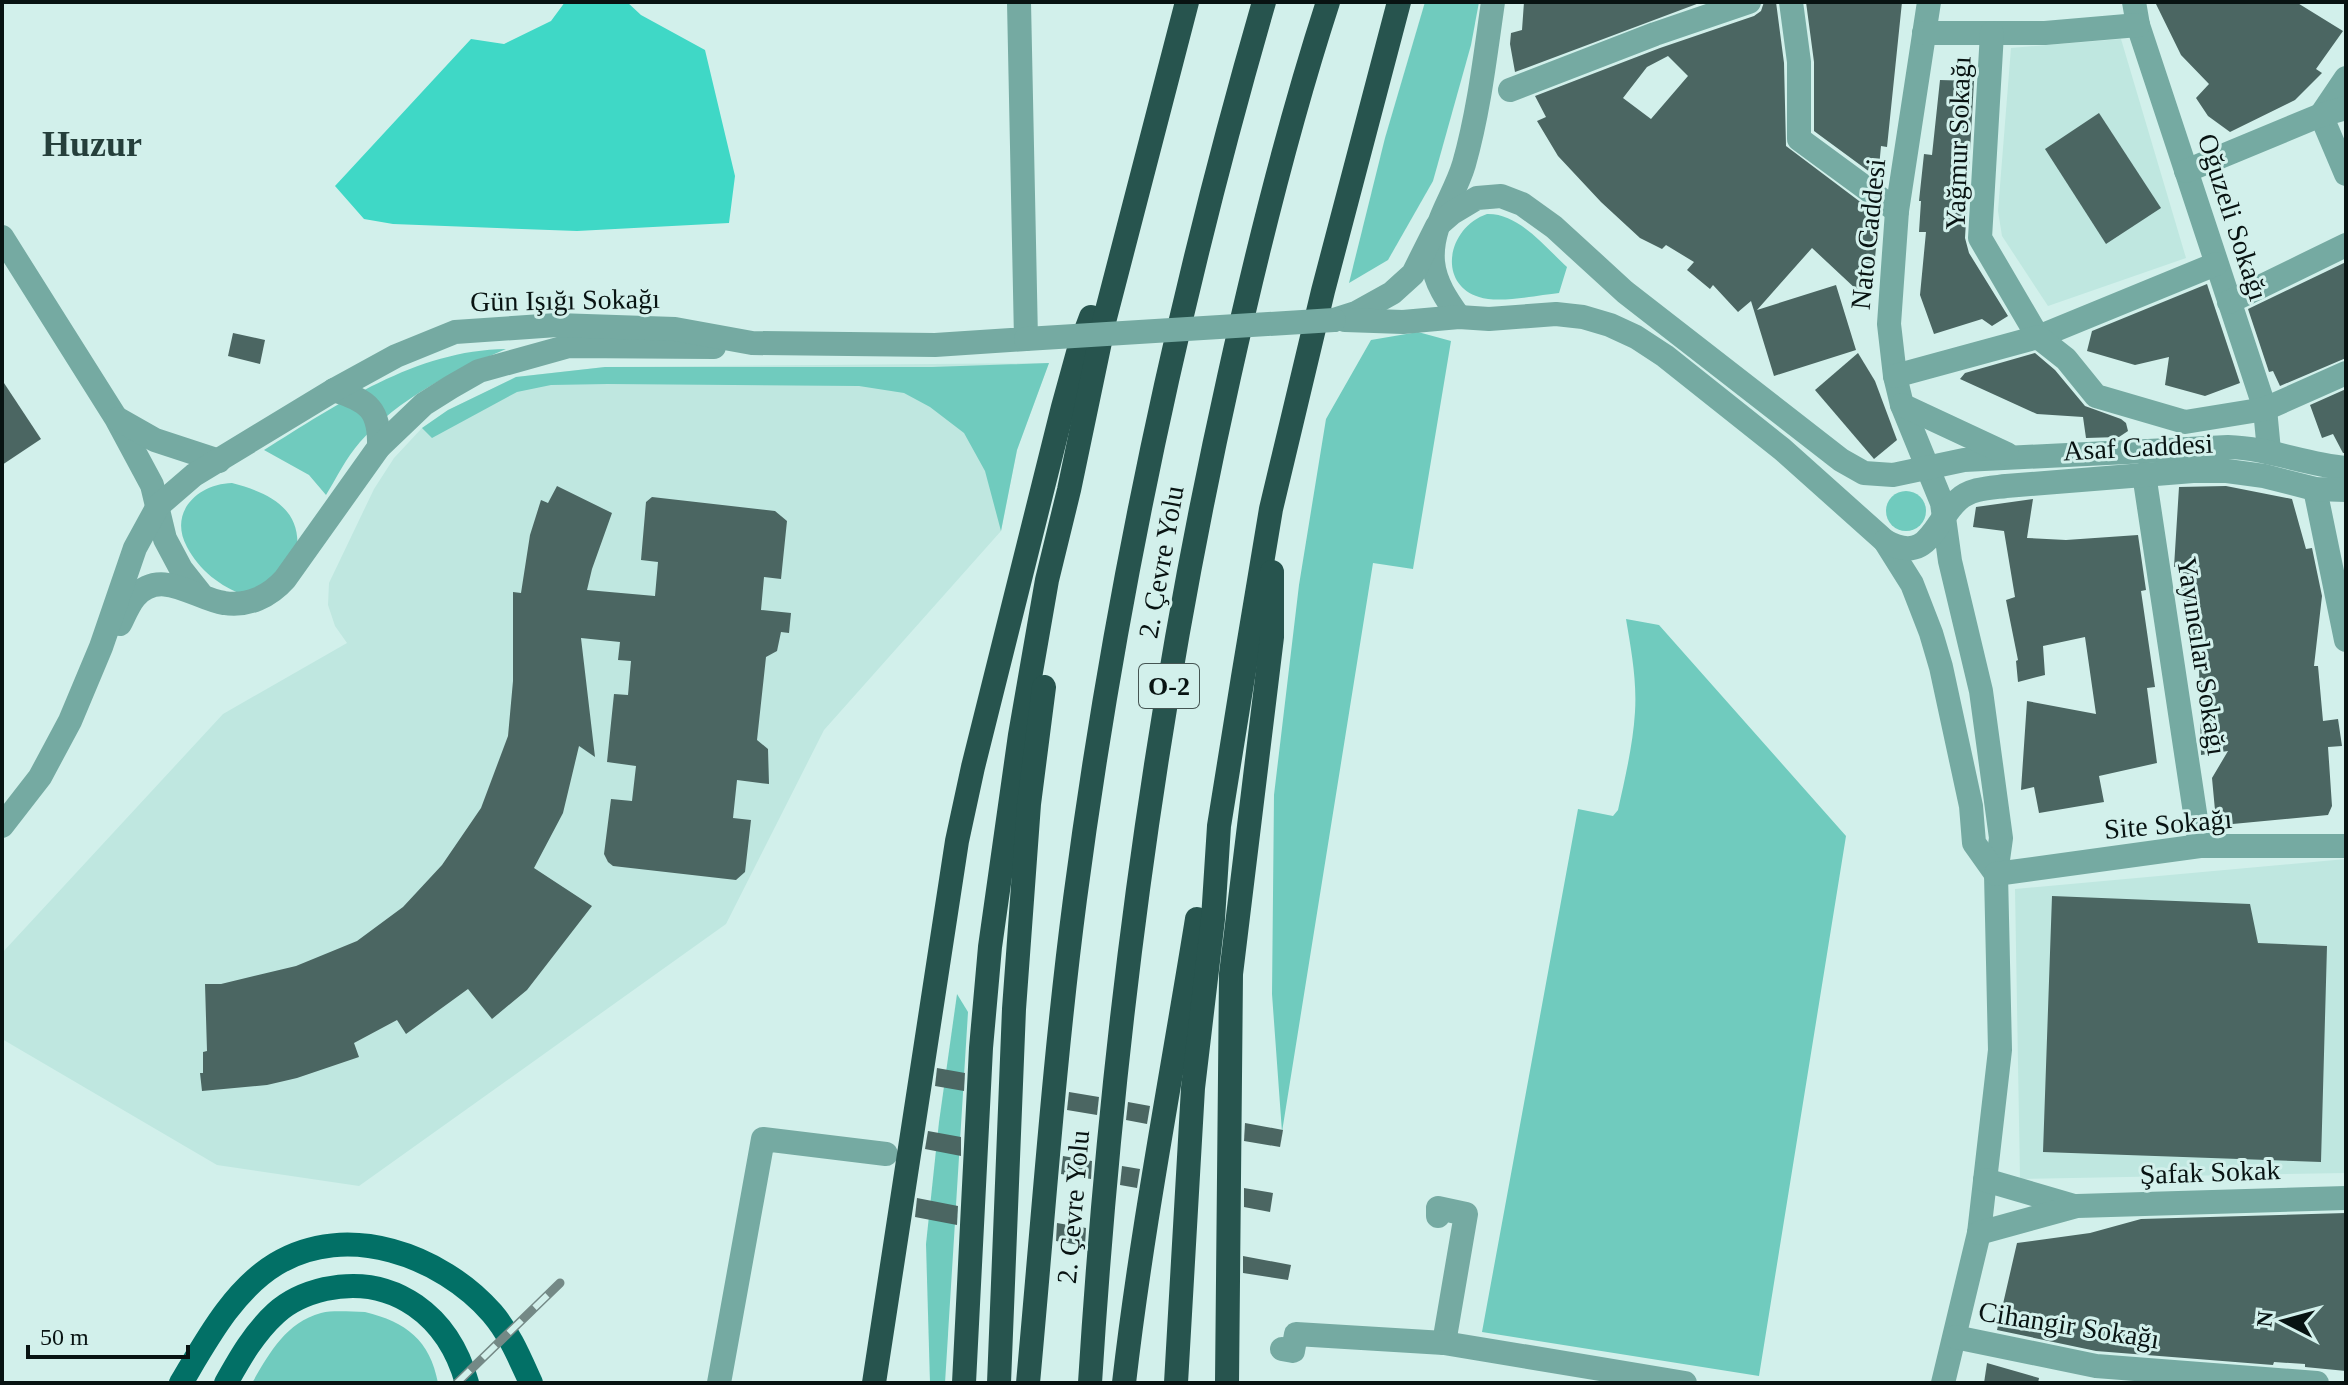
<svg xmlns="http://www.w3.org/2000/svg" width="2348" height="1385" font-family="Georgia,serif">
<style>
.built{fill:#bfe7e0}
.green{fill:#70cbbe}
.water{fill:#3fd8c6}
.building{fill:#4b6662;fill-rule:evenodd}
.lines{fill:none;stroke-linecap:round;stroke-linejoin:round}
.minor{stroke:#75aaa2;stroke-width:24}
.major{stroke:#027066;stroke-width:24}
.highway{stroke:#27544e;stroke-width:24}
.rail-casing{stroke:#748986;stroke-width:9}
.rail{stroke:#d2f0eb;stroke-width:6;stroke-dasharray:18;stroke-linecap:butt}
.minor-bridge{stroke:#75aaa2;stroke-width:24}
.labels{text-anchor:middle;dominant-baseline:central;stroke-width:6;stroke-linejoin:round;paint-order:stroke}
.shield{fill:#d2f0eb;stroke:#455553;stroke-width:2}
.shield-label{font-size:26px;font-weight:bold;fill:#081312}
.street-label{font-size:28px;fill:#081312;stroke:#d2f0eb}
.district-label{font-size:36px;font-weight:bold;fill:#253f3b;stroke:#d2f0eb}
</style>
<rect width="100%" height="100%" fill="#d2f0eb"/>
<g class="built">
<polygon points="2121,39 2186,258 2048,306 2002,236 1998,211 2011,48"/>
<polygon points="1049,363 1017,450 1001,531 824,730 726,924 359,1186 217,1165 2,1039 2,953 223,714 347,643 335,626 328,605 329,583 374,489 394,458 422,428 448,410 516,377 605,367"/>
<polygon points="2346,859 2346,1173 2020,1179 2015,889"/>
</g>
<g class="green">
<polygon points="1425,2 1479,2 1471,45 1433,181 1388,260 1349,283 1385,138"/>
<path d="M1487,214C1519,213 1545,247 1567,267L1559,293C1538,295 1499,304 1479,297C1437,284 1447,228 1487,214Z"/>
<polygon points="1418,332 1451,341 1413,569 1373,563 1282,1132 1272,994 1274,795 1299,585 1326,419 1371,340"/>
<path d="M506,349C450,373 401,397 360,442C346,458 337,477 326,495L309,475L264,450C338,404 416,350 506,349Z"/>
<polygon points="1049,363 1017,450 1001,531 985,471 964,433 930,407 904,393 859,386 608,384 551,385 517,392 432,438 422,428 448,410 516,377 605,367 932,367"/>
<path d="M232,483C278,495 308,515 294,566L244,595C221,587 199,570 187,547C168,512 198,484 232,483Z"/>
<circle cx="1906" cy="511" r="20"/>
<path d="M1626,619L1659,625L1846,836L1759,1376L1482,1332L1578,809L1613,816L1618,810C1625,778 1633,745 1635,712C1637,680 1631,649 1626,619Z"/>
<polygon points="957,994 968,1012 945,1383 930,1383 926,1244 939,1122"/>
<path d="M365,1312C406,1322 430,1340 438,1383H252C269,1354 285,1323 321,1313C334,1310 351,1312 365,1312Z"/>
</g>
<polygon class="water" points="565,2 627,2 641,15 705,50 735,176 729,223 577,231 393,224 364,219 335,186 471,39 504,44 551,21"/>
<g class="building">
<polygon points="1524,2 1702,2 1515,72 1510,44 1511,33 1522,30"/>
<path d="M1764,2H1776L1784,63L1786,146L1875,213L1874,222L1879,217L1872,289L1857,290L1812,248L1757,310L1836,285L1856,350L1774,376L1751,301L1738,312L1713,285L1710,289L1687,270L1694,262L1666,245L1662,249L1640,238L1601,202L1558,156L1537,121L1546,117L1535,96L1660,48L1754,16L1761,11ZM1668,56L1688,76L1651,119L1623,98L1647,67Z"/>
<polygon points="1806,2 1902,2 1887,147 1881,146 1878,178 1814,131 1814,62"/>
<polygon points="2155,2 2296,2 2343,31 2316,69 2322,73 2295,100 2230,132 2208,116 2196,98 2209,84 2181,55"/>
<polygon points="1940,80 1974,81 1965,238 1969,253 2008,316 1992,326 1982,319 1934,334 1920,295 1926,232 1919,232 1921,201 1919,201 1924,154 1932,155"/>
<polygon points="2099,113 2161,208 2106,244 2045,149"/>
<polygon points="2346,262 2346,358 2280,386 2273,371 2269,372 2248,309"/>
<polygon points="2207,284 2240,383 2205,396 2165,385 2169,357 2135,365 2087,351 2092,331"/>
<polygon points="233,333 265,340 260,364 228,356"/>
<polygon points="1858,353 1875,381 1897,440 1874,459 1815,390"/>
<polygon points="2035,353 2055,370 2085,406 2121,419 2126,423 2128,431 2119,437 2086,438 2083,417 2037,414 1960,379 1965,373"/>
<polygon points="2,380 41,439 2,465"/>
<polygon points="2346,389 2346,453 2343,453 2333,434 2322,438 2310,405"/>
<polygon points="557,486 612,513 592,569 587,590 655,596 658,562 641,560 646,502 652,497 775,511 787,521 781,579 764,577 761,610 791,613 789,633 781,632 777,651 766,657 757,740 768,749 769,784 737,780 733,818 751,820 745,872 736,880 613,866 608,862 604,854 611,799 632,801 636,766 607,762 614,694 628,695 631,661 618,660 620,642 581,638 595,757 579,746 563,813 534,868 592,906 527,990 492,1019 468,989 406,1034 397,1020 354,1043 359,1057 297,1078 267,1085 202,1091 200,1073 203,1073 203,1052 207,1051 205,984 221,984 296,966 357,941 403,907 442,865 481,808 508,736 513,681 513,592 521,593 530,535 541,500 548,503"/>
<polygon points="2226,486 2292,499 2306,549 2312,548 2322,596 2314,666 2318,666 2323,721 2338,719 2342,746 2328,747 2332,806 2328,815 2222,825 2216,821 2212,778 2228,751 2201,755 2199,667 2192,668 2190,602 2184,603 2179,566 2174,567 2179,487"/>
<polygon points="2033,499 2027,538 2066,540 2138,535 2146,590 2141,591 2155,687 2147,688 2157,763 2099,776 2104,802 2039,813 2034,787 2021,790 2027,701 2096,714 2085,637 2043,646 2045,675 2018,682 2016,661 2018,660 2006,600 2015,597 2004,531 1973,527 1976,507"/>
<polygon points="2052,896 2250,904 2258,943 2327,946 2321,1162 2043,1152"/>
<polygon points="937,1068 965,1073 964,1091 935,1086"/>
<polygon points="1069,1092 1099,1097 1097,1115 1067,1110"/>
<polygon points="1128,1102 1150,1106 1147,1124 1126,1120"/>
<polygon points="1245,1123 1283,1130 1280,1147 1244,1141"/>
<polygon points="928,1131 961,1137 961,1156 925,1149"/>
<polygon points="1063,1156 1092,1161 1091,1179 1061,1174"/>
<polygon points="1122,1166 1140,1169 1137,1188 1120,1185"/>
<polygon points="1244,1188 1273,1193 1270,1212 1244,1207"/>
<polygon points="917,1198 958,1206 957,1225 915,1217"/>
<polygon points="2346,1213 2346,1371 2305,1367 2305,1364 2274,1362 2273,1365 2096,1351 1997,1330 2017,1243 2090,1233 2141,1219"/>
<polygon points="1057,1223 1086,1228 1085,1246 1056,1241"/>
<polygon points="1243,1256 1291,1265 1288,1280 1243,1273"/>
<polygon points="1987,1363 2039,1378 2038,1383 1984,1383"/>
</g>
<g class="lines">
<g class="minor">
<polyline points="1791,2 1799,62 1799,139 1897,211"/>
<polyline points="1929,2 1897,211 1889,324 1895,376 1902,405 1942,503 1950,561 1981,691 2001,838 1996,874 2000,1050 1979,1233 1943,1383"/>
<polyline points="2134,2 2138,25 2265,409 2269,451"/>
<polyline points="1924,33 2045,33 2138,25"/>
<polyline points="1992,33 1980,238 2038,337 2216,264"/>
<polyline points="2346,78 2321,115 2346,174"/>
<polyline points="1510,90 1655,34 1749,2"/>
<polyline points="2186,171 2321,115 2346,108"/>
<polyline points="2,237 116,418 152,485 165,539 181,569 200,593"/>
<polyline points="2229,302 2346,245"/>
<path d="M1459,317C1447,300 1435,283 1433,262C1430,225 1454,198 1464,164C1479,111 1485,57 1493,2"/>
<path d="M1334,320L1356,313L1392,293L1413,274L1437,226L1452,213L1477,198L1501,196L1522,204L1554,227L1625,292L1841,460L1864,473L1893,475L1964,460L2228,447C2269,448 2306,465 2346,468"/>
<polyline points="1345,320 1403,322 1459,317 1489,319 1556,314 1583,317 1610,325 1636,337 1665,356 1782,449 1885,541 1912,584 1931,633 1941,667 1971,806 1974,843 1996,874"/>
<polyline points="1895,376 2038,337 2066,359 2096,396 2185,422 2265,409 2346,373"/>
<path d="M334,390C369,401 380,410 379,447"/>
<polyline points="1902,405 2007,454"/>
<polyline points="118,419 155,440 219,461"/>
<polyline points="2144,474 2200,846"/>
<polyline points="2315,489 2346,640"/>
<path d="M1885,541C1929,566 1934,521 1958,500C1971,488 1990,488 2006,486L2193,471H2227L2264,476L2315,489L2346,490"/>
<path d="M120,624C124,616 129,604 135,597C160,567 196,599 224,603C248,607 270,596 285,579L379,447L424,404L451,387L479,371L569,346L714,347"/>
<polyline points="2,826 40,777 70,721 101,647 135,548 158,506 194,475 334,390 396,356 455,332 557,325 675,329 752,343 935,345 1026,339 1019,2"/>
<polyline points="1996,874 2200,846 2346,846"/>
<polyline points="1985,1180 2074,1206"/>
<polyline points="1438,1216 1438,1208 1466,1214 1444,1343"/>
<polyline points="1979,1233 2077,1206 2346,1198"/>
<polyline points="1955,1337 2096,1366 2317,1383"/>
<polyline points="1282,1349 1293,1351 1296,1334 1444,1343 1685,1383"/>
<polyline points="719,1383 763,1139 886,1154"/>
</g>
<g class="major">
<path d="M181,1383C206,1341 233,1290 276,1264C347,1221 441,1255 492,1313C510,1334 520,1359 531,1383"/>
<path d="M226,1383C240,1358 254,1333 276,1313C289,1301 308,1293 325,1289C395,1274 449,1317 467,1383"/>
</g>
<g class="highway">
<polyline points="874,1383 957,841 973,767 1063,407 1079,349 1091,317"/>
<polyline points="964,1383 981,1048 990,947 1020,735 1047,580 1069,490 1105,318 1187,2"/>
<polyline points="999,1383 1014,1009 1029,804 1044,687"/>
<path d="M1028,1383C1043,1221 1054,1060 1075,899C1115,595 1179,296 1264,2"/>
<path d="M1090,1383C1111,1045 1155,708 1229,377C1257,251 1288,125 1328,2"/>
<path d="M1124,1383C1142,1227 1172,1074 1197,919"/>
<polyline points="1176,1383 1193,1088 1213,919 1219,826 1243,677 1271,509 1323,291 1399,2"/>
<polyline points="1227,1383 1231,974 1272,637 1272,572"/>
</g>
<g class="rail-casing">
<polyline id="rail" points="457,1383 560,1283"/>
</g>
<use href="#rail" class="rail"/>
<polyline class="minor-bridge" points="1026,339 1334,320"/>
</g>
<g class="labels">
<rect class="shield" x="1139" y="664" width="60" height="44" rx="6"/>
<g class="shield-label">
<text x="1169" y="686">O-2</text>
</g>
<g class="street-label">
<text transform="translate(1958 143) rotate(-88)">Yağmur Sokağı</text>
<text transform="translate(2233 217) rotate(72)">Oğuzeli Sokağı</text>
<text transform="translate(1868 234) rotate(-84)">Nato Caddesi</text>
<text transform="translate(565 300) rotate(-1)">Gün Işığı Sokağı</text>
<text transform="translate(2138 447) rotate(-3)">Asaf Caddesi</text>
<text transform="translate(1161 562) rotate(-80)">2. Çevre Yolu</text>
<text transform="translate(2202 656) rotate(81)">Yayıncılar Sokağı</text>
<text transform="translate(2168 824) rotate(-5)">Site Sokağı</text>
<text transform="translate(2210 1172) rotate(-2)">Şafak Sokak</text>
<text transform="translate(1073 1207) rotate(-85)">2. Çevre Yolu</text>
<text transform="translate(2069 1325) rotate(9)">Cihangir Sokağı</text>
</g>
<g class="district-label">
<text x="92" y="144">Huzur</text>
</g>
</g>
<rect width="2348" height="1385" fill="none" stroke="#081312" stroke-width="8"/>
<g transform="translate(2284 1321) rotate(276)" stroke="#d2f0eb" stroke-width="6" paint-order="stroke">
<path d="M0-6L14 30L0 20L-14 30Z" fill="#081312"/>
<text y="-12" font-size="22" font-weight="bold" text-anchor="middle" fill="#081312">N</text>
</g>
<path d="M28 1345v12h160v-12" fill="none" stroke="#081312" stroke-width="4"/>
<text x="40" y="1345" font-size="24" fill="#081312" stroke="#d2f0eb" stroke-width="6" paint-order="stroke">50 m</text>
</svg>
